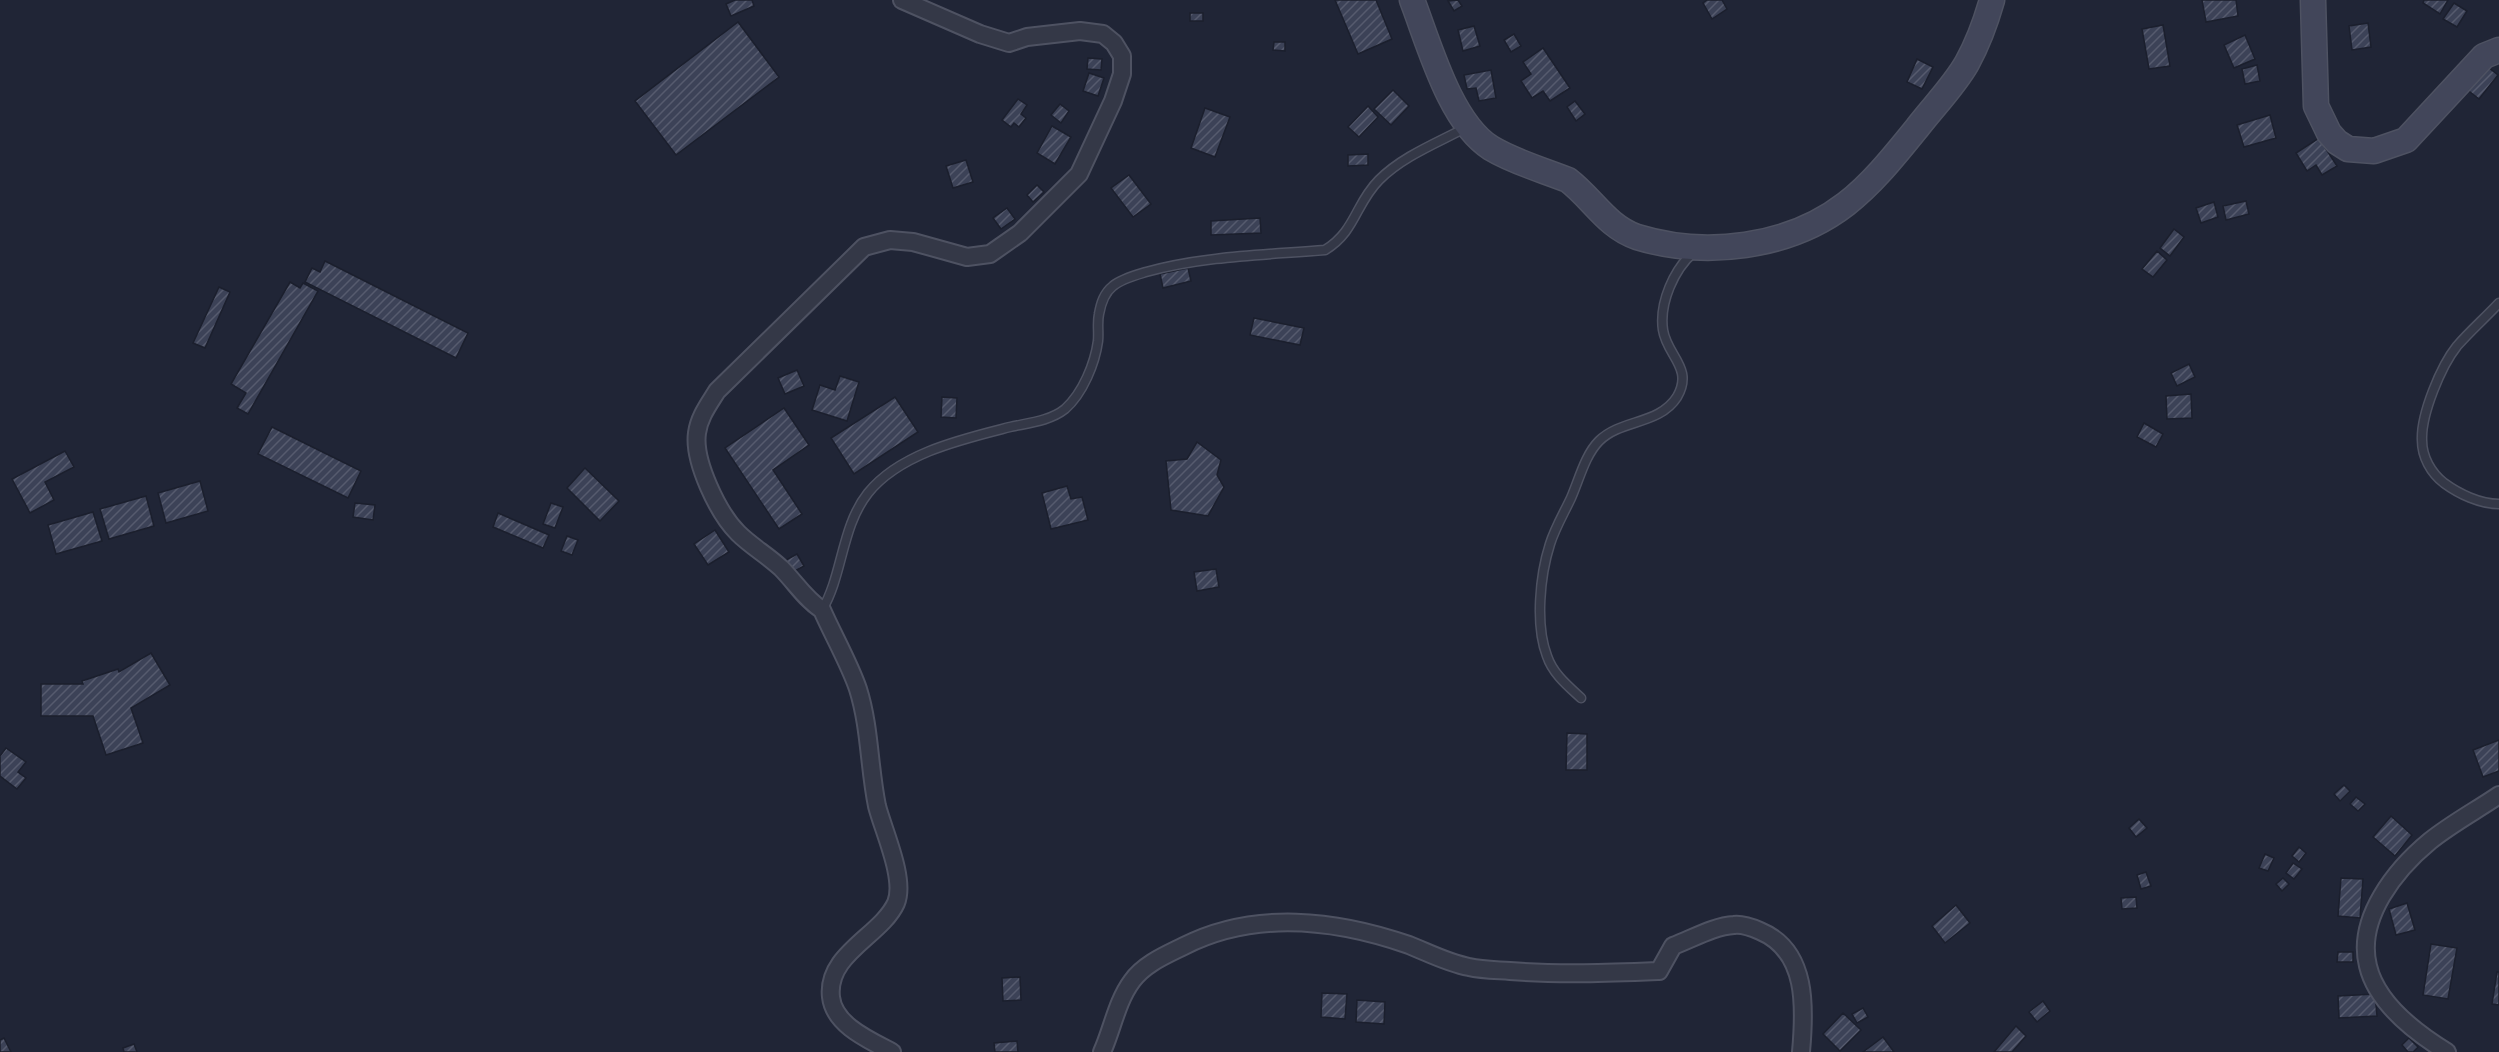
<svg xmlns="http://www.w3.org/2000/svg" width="2499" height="1052" font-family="'Roboto Condensed',sans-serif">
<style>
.building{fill:url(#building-hatch);stroke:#1b1f2d;stroke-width:1.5}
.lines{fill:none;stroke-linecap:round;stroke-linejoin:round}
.lane-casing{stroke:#4e5262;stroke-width:11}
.street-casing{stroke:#4e5262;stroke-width:20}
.secondary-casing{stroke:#4e5262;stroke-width:27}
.lane{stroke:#343847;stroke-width:8}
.street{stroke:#343847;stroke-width:16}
.secondary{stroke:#42465a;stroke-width:24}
</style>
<defs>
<pattern id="building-hatch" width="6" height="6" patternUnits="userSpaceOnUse" patternTransform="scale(1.5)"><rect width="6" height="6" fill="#3c4257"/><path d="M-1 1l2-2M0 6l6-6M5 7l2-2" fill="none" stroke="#565b6e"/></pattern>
</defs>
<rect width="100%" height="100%" fill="#202536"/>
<g class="building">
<polygon points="735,0 752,0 754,6 731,16 726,4"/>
<polygon points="1335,0 1376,0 1392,39 1358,54"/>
<polygon points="1458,0 1462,6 1454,11 1448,1"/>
<polygon points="1707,0 1722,0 1727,9 1712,19 1703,3"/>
<polygon points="2202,0 2236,0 2238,16 2206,22"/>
<polygon points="2424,0 2448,0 2440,14 2423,3"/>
<polygon points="2454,3 2467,11 2457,27 2443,19"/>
<rect x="1190" y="13" width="13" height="8"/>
<polygon points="738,22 779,77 676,155 635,101"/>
<polygon points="2368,23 2371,47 2352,50 2349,26"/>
<polygon points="2163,25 2170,66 2149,69 2142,29"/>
<polygon points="1474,26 1480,46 1463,51 1458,30"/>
<polygon points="1514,34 1521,46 1511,52 1504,40"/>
<polygon points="2245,35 2255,59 2234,68 2224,45"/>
<polygon points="1274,42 1285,42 1285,51 1273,50"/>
<polygon points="1543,48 1570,88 1550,101 1543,91 1532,98 1521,81 1531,74 1523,62"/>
<polygon points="1088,58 1102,59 1101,70 1087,69"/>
<polygon points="1917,59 1933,67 1922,89 1907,82"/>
<polygon points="2484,64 2498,75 2479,99 2465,88"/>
<polygon points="2257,65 2260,81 2245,84 2242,69"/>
<polygon points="1491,70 1496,98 1479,101 1476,88 1467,89 1464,75"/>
<polygon points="1089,73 1104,78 1098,96 1083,91"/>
<polygon points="1393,90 1409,106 1391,125 1374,109"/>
<polygon points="1018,99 1027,105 1021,114 1026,118 1019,127 1014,123 1011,127 1002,120"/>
<polygon points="1575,101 1585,114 1576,121 1567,107"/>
<polygon points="1060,104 1069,111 1061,123 1051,115"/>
<polygon points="1368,106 1378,117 1359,137 1348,127"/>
<polygon points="1205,108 1230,117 1215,157 1191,148"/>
<polygon points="2270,115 2276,138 2244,147 2237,125"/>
<polygon points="1052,126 1071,137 1055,164 1037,153"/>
<polygon points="2319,138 2337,166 2322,175 2316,165 2307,171 2296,153"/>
<polygon points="1368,154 1368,165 1348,166 1348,155"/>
<polygon points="966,160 973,182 953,188 946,166"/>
<polygon points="1129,175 1151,204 1133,217 1111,188"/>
<polygon points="1037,185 1044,192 1033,202 1027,195"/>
<polygon points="2246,201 2249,214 2226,220 2223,206"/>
<polygon points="2214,202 2218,217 2201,223 2196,208"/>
<polygon points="1007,208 1015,219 1001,229 993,218"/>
<polygon points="1260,218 1261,233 1211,235 1211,221"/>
<polygon points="2174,229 2184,237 2170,256 2160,248"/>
<polygon points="2157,251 2167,260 2153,277 2142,269"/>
<polygon points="325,261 468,333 456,358 305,282 312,268 320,272"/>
<polygon points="1188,268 1191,281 1163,288 1160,274"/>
<polygon points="290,282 300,288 303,283 318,291 248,414 237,408 246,393 231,384"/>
<polygon points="219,287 230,292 205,348 193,343"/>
<polygon points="1254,318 1304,328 1300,345 1250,335"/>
<polygon points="2189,364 2195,377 2177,386 2171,373"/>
<polygon points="797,370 804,386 785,394 778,378"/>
<polygon points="840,376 859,382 847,421 812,410 820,385 835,390"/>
<polygon points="2191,394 2192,418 2167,419 2166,396"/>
<polygon points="895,397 918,432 854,474 831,438"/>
<polygon points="942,397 957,398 956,418 941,417"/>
<polygon points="784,408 809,445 773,470 802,514 779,529 725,448"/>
<polygon points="2144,423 2163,434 2156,447 2137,437"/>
<polygon points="272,427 361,471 348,498 258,454"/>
<polygon points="1197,442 1221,460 1217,475 1224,487 1208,516 1171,510 1166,461 1187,459"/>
<polygon points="65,451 74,467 45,482 54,500 30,513 12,479"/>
<polygon points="585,468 619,501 600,521 567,488"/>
<polygon points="200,481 208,511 166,523 158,493"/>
<polygon points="1067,486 1071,499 1082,497 1088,520 1051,529 1042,493"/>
<polygon points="146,496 154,526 109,539 100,509"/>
<polygon points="355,503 375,505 373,520 353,517"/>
<polygon points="551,503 563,507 555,528 543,524"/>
<polygon points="93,512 102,541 56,554 48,525"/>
<polygon points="498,513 549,535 543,548 493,527"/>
<polygon points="715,530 729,552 708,565 694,544"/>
<polygon points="567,536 578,540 572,555 561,551"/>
<polygon points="797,554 804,566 793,572 786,560"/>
<polygon points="1216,569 1219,587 1197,591 1194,572"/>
<polygon points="151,653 170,685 131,708 143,743 106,755 93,716 41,716 41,684 83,684 82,681 118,669 119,672"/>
<polygon points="1567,733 1587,734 1587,770 1566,770"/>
<polygon points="2499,740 2499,771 2483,777 2473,750"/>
<polygon points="6,748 26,762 18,772 26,778 17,789 0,776 0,756"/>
<polygon points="2344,785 2350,791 2340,801 2334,794"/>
<polygon points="2356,797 2365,804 2358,811 2350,804"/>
<polygon points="2391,816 2412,835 2395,856 2373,837"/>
<polygon points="2139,819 2147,828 2136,837 2129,828"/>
<polygon points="2299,847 2306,853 2299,862 2292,856"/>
<polygon points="2265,854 2274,858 2268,871 2259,868"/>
<polygon points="2293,863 2302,869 2294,879 2286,873"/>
<polygon points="2146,872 2151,886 2141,889 2137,875"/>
<polygon points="2283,878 2289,884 2282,891 2276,884"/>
<polygon points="2341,878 2363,879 2360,918 2338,916"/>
<polygon points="2136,897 2137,908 2122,909 2121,898"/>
<polygon points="2407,903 2415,930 2396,935 2389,909"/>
<polygon points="1956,905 1970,923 1945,943 1932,926"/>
<polygon points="2431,944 2457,948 2448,999 2423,995"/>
<polygon points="2338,952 2353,952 2353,962 2337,962"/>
<polygon points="2497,972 2499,972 2499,1005 2492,1004"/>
<polygon points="1020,977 1021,1000 1003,1001 1002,978"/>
<polygon points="1322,993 1347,994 1345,1019 1321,1017"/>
<polygon points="2375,994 2377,1016 2339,1018 2338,996"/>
<polygon points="1357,1000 1385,1002 1384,1024 1356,1022"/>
<polygon points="2043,1001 2050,1011 2037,1022 2029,1012"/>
<polygon points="1863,1008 1868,1017 1857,1023 1852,1014"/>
<polygon points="1843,1013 1861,1030 1840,1051 1823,1034"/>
<polygon points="2016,1026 2026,1036 2012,1052 1994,1052"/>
<polygon points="1883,1037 1894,1052 1863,1052"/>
<polygon points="4,1038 11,1052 0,1052 0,1040"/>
<polygon points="2409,1038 2418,1047 2413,1052 2408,1052 2402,1045"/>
<polygon points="1017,1041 1018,1052 995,1052 994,1043"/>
<polygon points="134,1044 137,1052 124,1052 123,1048"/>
</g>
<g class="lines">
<g class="lane-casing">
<g id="lane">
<path d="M2499,303C2485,318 2470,331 2457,346C2441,366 2421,414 2422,440C2422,457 2431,473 2444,483C2459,494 2480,504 2499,504"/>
<path d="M822,610C843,575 841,527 868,493C900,453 963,439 1010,427C1028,423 1050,421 1065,409C1083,393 1095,363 1098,341C1099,332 1097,323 1099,314C1101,303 1104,293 1113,286C1121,279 1136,275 1146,272C1204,256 1265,255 1325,250C1356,231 1355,204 1379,180C1403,156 1437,143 1467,127"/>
<path d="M1581,698C1568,686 1553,674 1547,656C1535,625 1540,575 1550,544C1555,528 1564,513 1571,498C1579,480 1585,455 1599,441C1621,419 1659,425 1677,397C1694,368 1667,356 1663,330C1659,303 1674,269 1694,252"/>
</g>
</g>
<g class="street-casing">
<g id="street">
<path d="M892,1052C869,1040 834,1025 831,997C826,954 881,936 896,903C906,879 883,830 877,806C869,767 870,727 858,689C850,665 833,635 822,610C805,599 795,582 781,568C767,555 751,546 738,533C718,513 693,461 697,433C699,417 709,404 717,391L864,247L890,240L913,242L967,257L990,254L1020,233L1079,174L1113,101L1122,74V56L1114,43L1103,34L1080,31L1027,37L1009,43L980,34L902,0"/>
<path d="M1102,1052C1112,1030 1117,1001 1132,981C1144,964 1166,955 1184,946C1255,910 1337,920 1409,945C1429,953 1448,963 1469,967C1482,970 1496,970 1510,971C1560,975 1609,973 1659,971L1673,946C1692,939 1714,926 1734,925C1742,924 1753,928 1760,931C1808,951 1805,1008 1801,1052"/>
<path d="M2447,1052C2416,1033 2377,1004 2368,966C2356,918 2396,869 2430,841C2451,824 2477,810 2499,795"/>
</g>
</g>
<g class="secondary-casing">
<g id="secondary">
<path d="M1412,0C1429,44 1450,122 1491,148C1514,162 1543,170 1568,180C1593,199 1606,226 1637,237C1705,258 1789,248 1846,204C1873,183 1895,155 1917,128C1933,107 1954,86 1967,63C1978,43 1986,21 1992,0"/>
<polyline points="2313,0 2316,106 2329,133 2337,142 2348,149 2374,151 2406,140 2484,56 2499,50"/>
</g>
</g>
<use href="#lane" class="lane"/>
<use href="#street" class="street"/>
<use href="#secondary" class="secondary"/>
</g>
</svg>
